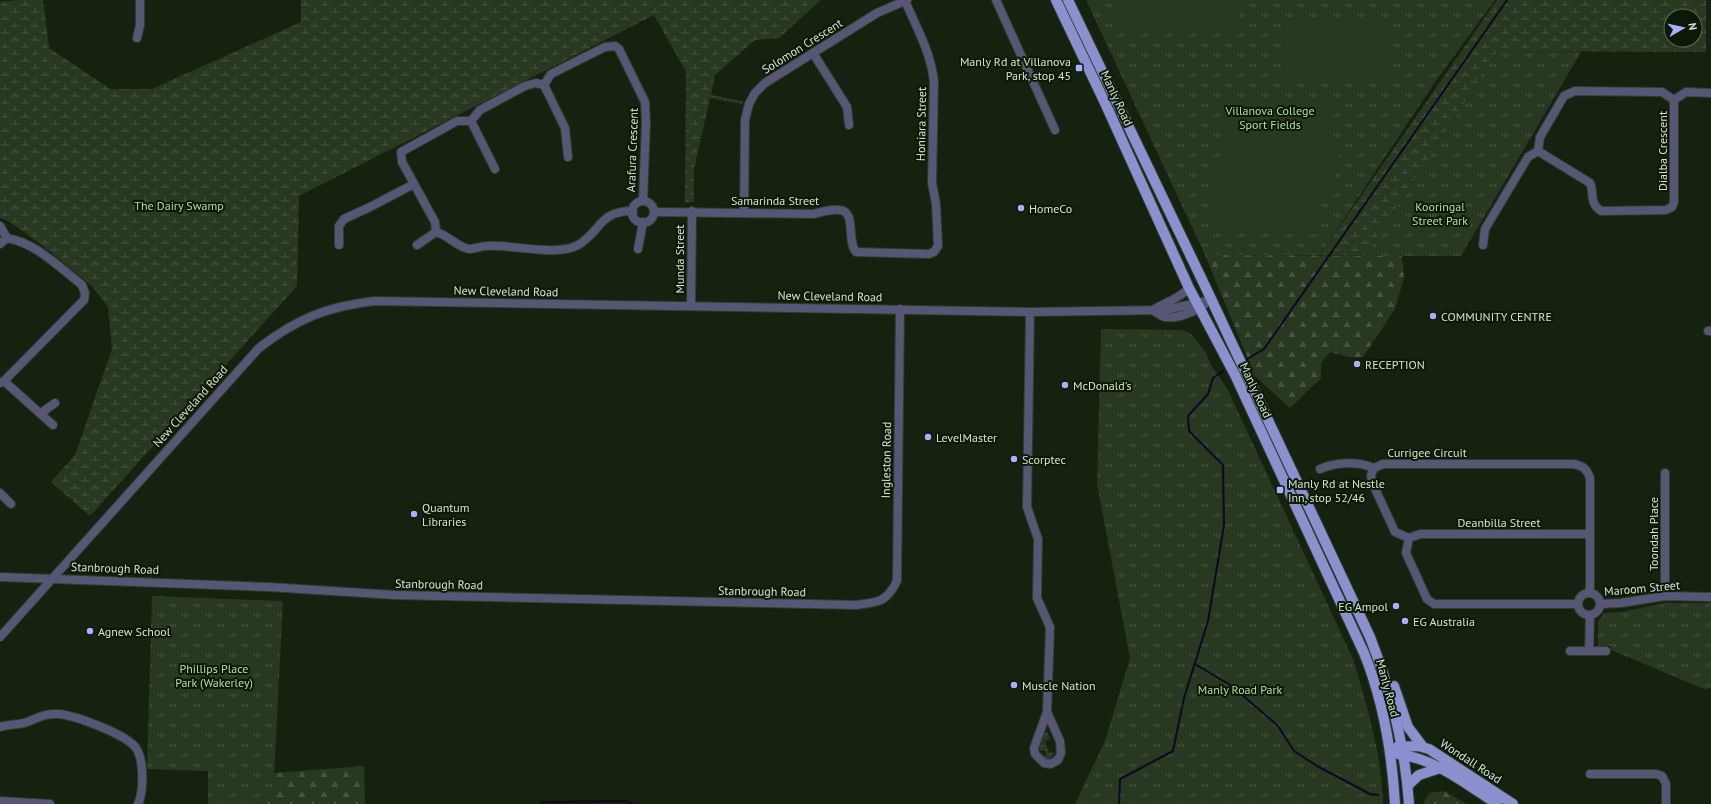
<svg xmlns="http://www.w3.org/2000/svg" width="1711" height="804" font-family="'PT Sans',sans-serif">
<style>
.grass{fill:url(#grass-dots)}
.forest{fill:url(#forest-firs)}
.wetland{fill:url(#wetland-marsh);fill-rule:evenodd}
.park{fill:url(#park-tufts)}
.garden{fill:#283821}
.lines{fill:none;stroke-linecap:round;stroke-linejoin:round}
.stream{stroke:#0b0a22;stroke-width:2}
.minor-casing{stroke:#303d2b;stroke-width:10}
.major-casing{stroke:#303d2b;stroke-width:12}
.minor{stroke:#555775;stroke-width:8}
.major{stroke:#8c90cf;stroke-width:10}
.poi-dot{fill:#abaffb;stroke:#0c1906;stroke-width:1.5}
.labels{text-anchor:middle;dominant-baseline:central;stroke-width:4;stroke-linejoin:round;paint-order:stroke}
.street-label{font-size:12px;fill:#d8e1d4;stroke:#0c1906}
.poi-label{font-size:12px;fill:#d8e1d4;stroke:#0c1906;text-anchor:start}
.park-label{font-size:12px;fill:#b8dca9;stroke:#0c1906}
</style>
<defs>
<pattern id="grass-dots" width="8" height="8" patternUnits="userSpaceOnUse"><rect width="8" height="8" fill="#283821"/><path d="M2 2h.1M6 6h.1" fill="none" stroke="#465440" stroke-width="1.8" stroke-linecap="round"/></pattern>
<pattern id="forest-firs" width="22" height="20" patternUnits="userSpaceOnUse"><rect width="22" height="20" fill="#283821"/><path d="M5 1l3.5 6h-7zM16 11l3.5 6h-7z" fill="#465440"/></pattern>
<pattern id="wetland-marsh" width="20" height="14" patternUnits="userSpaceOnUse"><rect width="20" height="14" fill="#283821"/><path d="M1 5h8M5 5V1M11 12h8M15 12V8" fill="none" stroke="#465440"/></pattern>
<pattern id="park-tufts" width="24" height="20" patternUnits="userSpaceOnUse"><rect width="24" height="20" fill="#283821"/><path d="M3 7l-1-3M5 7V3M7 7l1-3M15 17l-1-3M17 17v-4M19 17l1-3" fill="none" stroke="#465440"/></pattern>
</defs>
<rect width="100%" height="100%" fill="#15220f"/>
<polygon class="grass" points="1047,732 1050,739 1045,741 1049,753 1054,752 1052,758 1045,760 1041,757 1046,754 1045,750 1040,751 1039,749 1044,733"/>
<g class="forest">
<polygon points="1205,255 1402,256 1404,278 1395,309 1363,357 1349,357 1330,352 1321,363 1321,378 1290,408 1255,376"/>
<polygon points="364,766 365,804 262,804 263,793 273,795 274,773"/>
<polygon points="1444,791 1467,804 1423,804 1429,793"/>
</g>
<g class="wetland">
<polygon points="17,0 43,0 49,48 110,89 152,89 301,22 301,0 821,0 779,38 755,40 715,75 711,95 743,101 742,104 710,98 694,169 694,202 685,203 686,72 654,15 299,196 297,286 90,516 51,482 75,455 112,349 108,307 93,287 43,246 10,222 0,218 0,2"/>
<path d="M1497,0H1706V52L1498,51L1365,256L1320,255ZM1671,16H1695V40H1671Z"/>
</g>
<g class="park">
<polygon points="1086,0 1495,0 1435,82 1320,255 1205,255"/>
<polygon points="1498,51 1581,52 1461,256 1365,256"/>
<path d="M1101,329L1182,330L1190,333L1200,345L1206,353L1212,367L1227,388L1353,659C1367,706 1382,755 1383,804H1075L1105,741L1130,658L1097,484Z"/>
<polygon points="152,596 283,601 273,795 263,793 262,804 208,804 208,771 147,769"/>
<polygon points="1665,603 1711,603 1711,688 1704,689 1611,650 1611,646 1598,646 1598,621 1605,613 1621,612"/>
</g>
<g class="garden">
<polygon points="1112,0 1238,0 1239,27 1113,28"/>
<polygon points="1390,17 1389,80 1286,81 1285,19"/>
<polygon points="1222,101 1333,101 1333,137 1339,152 1339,166 1331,184 1319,194 1318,234 1212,232 1212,174 1229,174 1227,166 1222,166"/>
</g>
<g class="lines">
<g class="stream">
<polyline points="1247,359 1264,349 1507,0"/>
<polyline points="1195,664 1232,686 1278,726 1294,751 1317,766 1370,794 1378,795"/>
<polyline points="541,804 542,802 625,801 633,804"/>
<polyline points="1119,804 1120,779 1173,751 1184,698 1208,621 1224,525 1223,465 1189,431 1188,416 1208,394 1213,378 1223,371"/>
</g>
<g class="minor-casing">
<g id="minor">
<polyline points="996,0 1055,130"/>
<polyline points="137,38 140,25 140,0"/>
<polyline points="813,53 847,107 849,125"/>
<polyline points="544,85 565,128 568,157"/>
<polyline points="471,121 495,169"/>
<path d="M1538,151L1590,183C1595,194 1588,202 1601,211L1666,210L1672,207L1674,202V100"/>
<circle cx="643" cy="212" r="11"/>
<path d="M633,211C598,211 602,231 578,245C556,257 513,244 487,246C481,246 475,249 469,249C457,247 448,235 436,232L435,222L402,162L401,152L457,121H471L480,110L525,86L536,83L544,85L551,74L605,47L615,46L619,49L645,102L646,122L643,201"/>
<path d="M654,212L814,214C822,212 831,209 839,210C857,211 846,240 856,252L929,254L934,252L938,246L936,204L932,183L934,82C931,53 917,28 905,1"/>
<polyline points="744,212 745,120 749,104 755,93 765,83 877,13 907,0"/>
<polyline points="0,226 7,238"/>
<path d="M0,244L7,238C36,243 59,267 82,285L85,293L84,300L4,381L0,383"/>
<polyline points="339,245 339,226 344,219 370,207 414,184"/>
<polyline points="417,245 436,232"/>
<polyline points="1483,245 1485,229 1528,157 1538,151 1540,137 1564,96 1575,91 1662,92 1674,100 1686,92 1711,93"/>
<polyline points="638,249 643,222"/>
<polyline points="691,306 692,211"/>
<path d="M1153,310C1166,302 1179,299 1189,288"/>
<path d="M1154,311C1157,313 1161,316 1165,317C1176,319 1195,312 1204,305"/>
<polyline points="1030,312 1027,507 1038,539 1037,598 1050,627 1047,712 1060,741 1061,753 1058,760 1051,764 1044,763 1035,754 1034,748 1047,712"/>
<polyline points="1708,331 1711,331"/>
<polyline points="4,381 53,425"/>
<polyline points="41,413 55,403"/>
<path d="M1320,469C1336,462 1357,461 1374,468"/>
<polyline points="0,493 11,504"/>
<polyline points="1409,538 1420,534 1590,534"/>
<path d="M0,577L269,587L395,595L856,605C878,602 886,603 897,581L900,309"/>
<circle cx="1589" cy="604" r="11"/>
<polyline points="1665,596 1665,473"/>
<path d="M1577,604H1434L1427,599L1406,553L1409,538L1395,532L1372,482L1371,475L1374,468L1383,464H1574C1583,466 1587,469 1590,478V593"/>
<polyline points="1600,604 1621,603 1665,596 1711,597"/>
<path d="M0,637L259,348C296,319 328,306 375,301L1030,312L1165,310L1211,300"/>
<polyline points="1570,651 1606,651"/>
<polyline points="1589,651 1590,615"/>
<path d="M0,727C8,724 16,725 24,723C37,719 43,713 59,714C76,716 126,734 136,748C144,760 144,791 138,804"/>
<polyline points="1590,774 1656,774 1662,776 1666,784 1666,804"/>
<polyline points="0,801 50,804"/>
</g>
</g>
<g class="major-casing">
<g id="major">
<path d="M1056,0L1105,103L1189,288L1235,375L1364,653C1383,700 1392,753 1395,804"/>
<path d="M1068,0L1205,286L1370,637C1391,691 1405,746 1409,804"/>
<polyline points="1394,686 1408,727 1423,747"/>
<polyline points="1397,747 1418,746 1429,749 1513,804"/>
<path d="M1398,754C1436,759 1466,784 1497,804"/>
<polyline points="1408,785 1419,775 1440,768"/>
</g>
</g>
<use href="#minor" class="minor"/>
<use href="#major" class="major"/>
</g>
<g class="poi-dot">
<rect x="1075" y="64" width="8" height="8" rx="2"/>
<circle cx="1021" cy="208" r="4"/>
<circle cx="1433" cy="316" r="4"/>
<circle cx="1357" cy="364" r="4"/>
<circle cx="1065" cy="385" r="4"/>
<circle cx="928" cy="437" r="4"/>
<circle cx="1014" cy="459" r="4"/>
<rect x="1276" y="486" width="8" height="8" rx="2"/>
<circle cx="414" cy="514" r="4"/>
<circle cx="1396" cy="606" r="4"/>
<circle cx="1405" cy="621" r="4"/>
<circle cx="90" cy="631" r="4"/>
<circle cx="1014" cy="685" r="4"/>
</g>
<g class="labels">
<g class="street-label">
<text transform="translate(802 46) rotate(-32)">Solomon Crescent</text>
<text transform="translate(1117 98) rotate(65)">Manly Road</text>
<text transform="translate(921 124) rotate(-89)">Honiara Street</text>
<text transform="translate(632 150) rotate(-88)">Arafura Crescent</text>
<text transform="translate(1662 151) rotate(-90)">Dialba Crescent</text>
<text x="775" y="200">Samarinda Street</text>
<text transform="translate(679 259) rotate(-90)">Munda Street</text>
<text transform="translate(506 291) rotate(1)">New Cleveland Road</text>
<text transform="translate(830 296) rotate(1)">New Cleveland Road</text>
<text transform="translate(1256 390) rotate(65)">Manly Road</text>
<text transform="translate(190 406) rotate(-48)">New Cleveland Road</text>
<text x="1427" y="452">Currigee Circuit</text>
<text transform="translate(886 460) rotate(-89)">Ingleston Road</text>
<text x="1499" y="522">Deanbilla Street</text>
<text transform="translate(1653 534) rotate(-90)">Toondah Place</text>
<text transform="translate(115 568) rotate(2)">Stanbrough Road</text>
<text transform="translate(439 584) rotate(1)">Stanbrough Road</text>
<text transform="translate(1642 588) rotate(-5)">Maroom Street</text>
<text transform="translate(762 591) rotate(1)">Stanbrough Road</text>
<text transform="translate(1388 688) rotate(75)">Manly Road</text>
<text transform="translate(1471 761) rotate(33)">Wondall Road</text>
</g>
<g class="poi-label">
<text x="1071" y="61" text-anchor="end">Manly Rd at Villanova<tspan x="1071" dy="14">Park, stop 45</tspan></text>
<text x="1029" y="208">HomeCo</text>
<text x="1441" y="316">COMMUNITY CENTRE</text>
<text x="1365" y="364">RECEPTION</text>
<text x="1073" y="385">McDonald's</text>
<text x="936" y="437">LevelMaster</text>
<text x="1022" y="459">Scorptec</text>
<text x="1288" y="483">Manly Rd at Nestle<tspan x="1288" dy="14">Inn, stop 52/46</tspan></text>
<text x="422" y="507">Quantum<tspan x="422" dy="14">Libraries</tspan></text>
<text x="1388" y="606" text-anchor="end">EG Ampol</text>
<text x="1413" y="621">EG Australia</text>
<text x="98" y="631">Agnew School</text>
<text x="1022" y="685">Muscle Nation</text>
</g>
<g class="park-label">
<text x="1270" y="110">Villanova College<tspan x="1270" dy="14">Sport Fields</tspan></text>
<text x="179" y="205">The Dairy Swamp</text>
<text x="1440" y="206">Kooringal<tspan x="1440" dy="14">Street Park</tspan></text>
<text x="214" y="668">Phillips Place<tspan x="214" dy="14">Park (Wakerley)</tspan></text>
<text x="1240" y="689">Manly Road Park</text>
</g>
</g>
<g transform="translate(1683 28) rotate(81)"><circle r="19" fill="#0c1906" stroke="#5e6958"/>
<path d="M0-3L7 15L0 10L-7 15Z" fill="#abaffb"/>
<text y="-6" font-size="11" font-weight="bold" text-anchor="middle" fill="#d8e1d4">N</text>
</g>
</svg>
